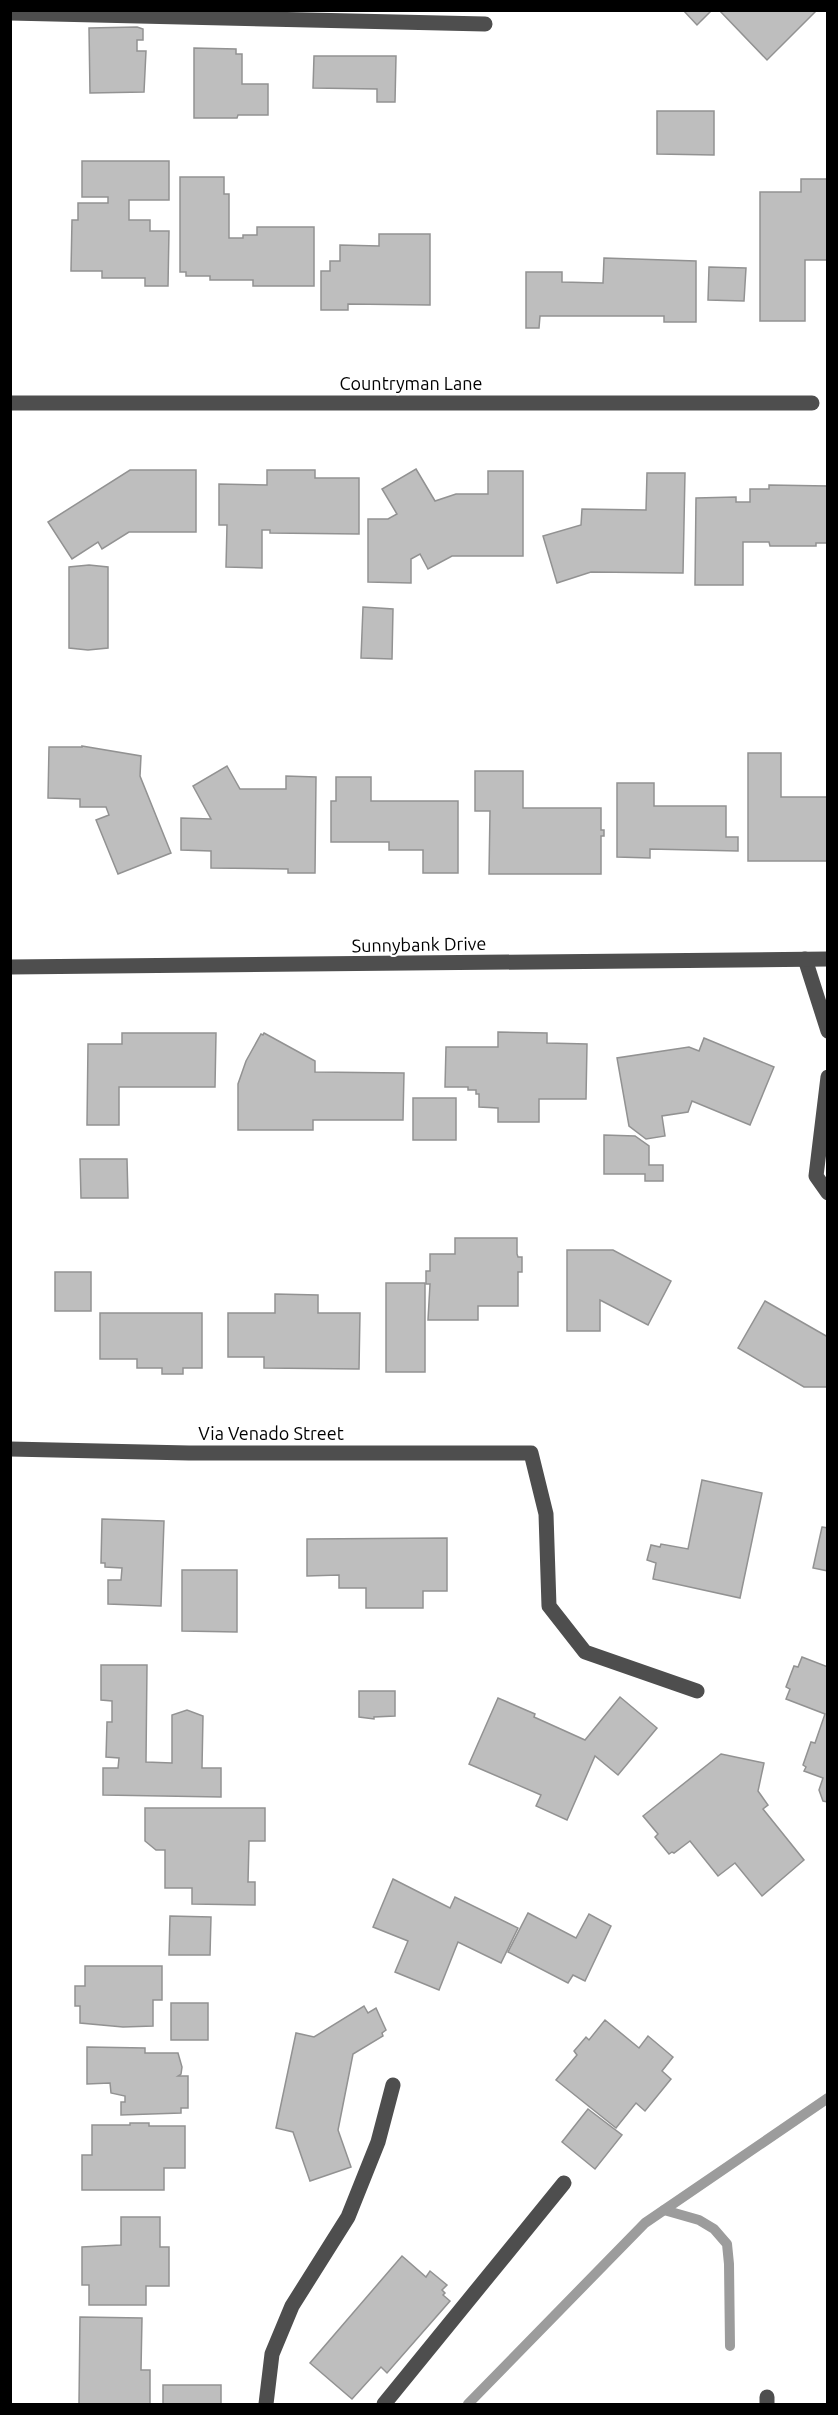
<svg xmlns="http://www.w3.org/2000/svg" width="838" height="2415" font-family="Ubuntu,sans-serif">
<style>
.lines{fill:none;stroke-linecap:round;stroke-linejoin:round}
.stream{stroke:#9c9c9c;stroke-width:10}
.building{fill:#bebebe;stroke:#929292;stroke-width:1.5}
.minor{stroke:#4e4e4e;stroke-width:15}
.labels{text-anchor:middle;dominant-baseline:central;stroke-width:4.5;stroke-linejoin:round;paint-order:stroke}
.street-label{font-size:18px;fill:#000;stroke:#fff}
</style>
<rect width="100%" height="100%" fill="#fff"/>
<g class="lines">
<g class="stream">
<polyline points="664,2210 699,2220 714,2229 727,2244 729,2264 730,2346"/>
<polyline points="468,2404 645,2223 828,2098"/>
</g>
</g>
<g class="building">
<polygon points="683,10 712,10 697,25"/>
<polygon points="719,10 817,10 767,60"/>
<polygon points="137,27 143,29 143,40 137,40 137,51 146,51 144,92 90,93 89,28"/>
<polygon points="194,48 236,49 236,54 242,54 242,84 268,84 268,115 238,115 237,118 194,118"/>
<polygon points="314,56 396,56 395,102 377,102 377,89 313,88"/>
<polygon points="657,111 714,111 714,155 657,154"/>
<polygon points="82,161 169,161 169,200 129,200 129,220 150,220 150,231 169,231 168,286 145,286 145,278 102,278 102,271 71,271 72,220 78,220 78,203 108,203 108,197 82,197"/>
<polygon points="180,177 224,177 224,194 229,194 229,238 243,238 243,235 257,235 257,227 314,227 314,286 253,286 253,280 210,280 210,276 186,276 186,272 180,272"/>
<polygon points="801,179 828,179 828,260 805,260 805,321 760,321 760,192 801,192"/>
<polygon points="379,234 430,234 430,305 348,304 348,310 321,310 321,271 330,271 330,261 340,261 340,245 379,246"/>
<polygon points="604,258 696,261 696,322 664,322 664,316 540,316 539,328 526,328 526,272 562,272 562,282 603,283"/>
<polygon points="709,267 746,268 744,301 708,300"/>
<polygon points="416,469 435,501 456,494 488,494 488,471 523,471 523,556 452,556 428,569 420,554 411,559 411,583 368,582 368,519 388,519 397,514 382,489"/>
<polygon points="130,470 196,470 196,532 129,532 102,549 98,542 72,559 48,522"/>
<polygon points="267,470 315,470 315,478 359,478 359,534 270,533 270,530 262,530 262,568 226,567 227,525 219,525 219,484 267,485"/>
<polygon points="647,473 685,473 683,573 591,572 557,583 543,536 581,525 582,509 646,510"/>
<polygon points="769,485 828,486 828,543 816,543 816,546 770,546 769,542 743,542 743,585 695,585 696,498 736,497 736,502 750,502 750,489 769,489"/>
<polygon points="89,565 108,567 108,648 88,650 69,648 69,567"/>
<polygon points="363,607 393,609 392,659 361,658"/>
<polygon points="82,746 141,756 140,776 171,853 118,874 96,820 109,815 106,807 80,807 80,799 48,798 49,747 82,747"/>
<polygon points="748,753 781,753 781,797 828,797 828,861 748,861"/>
<polygon points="227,766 240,789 286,789 286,776 316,777 315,873 288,873 288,869 211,868 211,851 181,850 181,818 211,819 193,786"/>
<polygon points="475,771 523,771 523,808 601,808 601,830 604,830 604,836 601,836 601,874 489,874 490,811 475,811"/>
<polygon points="336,777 371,777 371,801 458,801 458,873 423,873 423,850 389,850 389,842 331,842 331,801 336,801"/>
<polygon points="617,783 654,783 654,806 726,806 726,837 738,837 738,851 650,849 650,858 617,857"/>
<polygon points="498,1032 547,1033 547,1043 587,1044 586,1099 539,1099 539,1122 498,1122 498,1108 479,1107 479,1094 476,1094 476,1090 468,1090 468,1087 445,1087 446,1047 498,1047"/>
<polygon points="122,1033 216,1033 215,1087 119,1087 119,1125 87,1125 88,1044 122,1044"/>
<polygon points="264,1033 315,1061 315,1072 404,1073 403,1120 313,1120 313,1130 238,1130 238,1084 246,1061 261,1034 263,1035"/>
<polygon points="704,1038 774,1067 750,1125 692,1101 688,1112 662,1116 665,1136 646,1139 629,1126 617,1058 689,1047 699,1051"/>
<rect x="413" y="1098" width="43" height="42"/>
<polygon points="604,1135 635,1136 649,1146 649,1165 663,1165 663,1181 645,1181 645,1174 604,1174"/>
<polygon points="80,1159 127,1159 128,1198 81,1198"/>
<polygon points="455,1238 517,1238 517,1254 518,1257 522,1257 522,1272 518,1272 518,1306 478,1306 478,1320 428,1320 430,1284 426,1284 426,1271 430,1271 430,1254 455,1254"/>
<polygon points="567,1250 613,1250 671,1281 648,1325 600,1300 600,1331 567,1331"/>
<rect x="55" y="1272" width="36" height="39"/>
<rect x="386" y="1283" width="39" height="89"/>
<polygon points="275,1294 318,1295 318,1313 360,1313 359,1369 264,1368 264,1357 228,1357 228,1313 275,1313"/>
<polygon points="765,1301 828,1337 828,1387 804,1387 738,1348"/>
<polygon points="100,1313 202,1313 202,1368 183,1368 183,1374 162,1374 162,1368 137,1368 137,1359 100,1359"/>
<polygon points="702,1480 762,1493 740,1598 653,1579 656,1563 647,1560 651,1545 660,1547 661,1544 688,1549"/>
<polygon points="102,1519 164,1521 161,1606 108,1604 108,1580 121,1580 122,1568 105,1567 105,1563 101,1563"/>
<polygon points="822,1527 828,1528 828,1571 813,1568"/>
<polygon points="447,1538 447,1591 423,1591 423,1608 366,1608 366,1588 339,1588 339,1575 307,1576 307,1539"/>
<polygon points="182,1570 237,1570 237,1632 182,1631"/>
<polygon points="802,1657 828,1667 828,1802 823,1801 819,1790 823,1778 804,1771 806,1767 803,1765 811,1742 815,1743 825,1714 786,1699 790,1689 786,1687 794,1666 798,1667"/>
<polygon points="101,1665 147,1665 146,1762 172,1763 172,1715 187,1710 203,1716 202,1768 221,1768 221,1797 103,1795 103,1768 118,1768 119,1758 106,1757 107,1722 112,1722 112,1701 101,1700"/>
<polygon points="359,1691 395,1691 395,1716 374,1717 374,1719 359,1717"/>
<polygon points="620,1697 657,1728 618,1775 595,1756 567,1820 536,1806 541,1795 469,1764 498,1698 535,1714 534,1717 585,1740"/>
<polygon points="721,1754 764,1763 758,1791 768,1805 763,1809 804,1860 762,1896 735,1863 718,1876 690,1841 674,1853 672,1852 669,1854 655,1837 658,1834 643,1816"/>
<polygon points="145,1808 265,1808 265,1841 249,1841 248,1882 255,1882 255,1905 192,1904 192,1888 165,1888 165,1850 156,1850 145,1841"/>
<polygon points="393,1879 450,1908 455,1897 518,1928 501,1963 458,1942 439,1990 395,1972 408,1941 373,1927"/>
<polygon points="528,1913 576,1938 589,1914 611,1926 585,1981 573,1975 568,1983 508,1952"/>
<polygon points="170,1916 211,1917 210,1955 169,1955"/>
<polygon points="85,1966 162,1966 162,2000 153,2000 153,2026 123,2027 80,2023 80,2006 75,2006 75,1986 85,1986"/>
<rect x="171" y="2003" width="37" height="37"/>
<polygon points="364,2006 368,2013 376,2008 386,2030 382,2033 383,2036 353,2054 338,2130 351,2167 310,2181 293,2132 276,2128 296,2033 314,2037"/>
<polygon points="605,2020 639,2048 648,2036 673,2057 662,2071 671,2079 645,2111 636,2103 616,2128 556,2080 577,2055 574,2051 586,2037 589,2040"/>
<polygon points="87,2047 145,2048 145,2053 178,2053 182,2067 181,2074 178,2076 188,2076 188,2108 181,2108 181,2113 121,2115 121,2102 125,2102 125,2096 111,2093 110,2083 87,2084"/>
<polygon points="588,2109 622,2135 595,2169 562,2142"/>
<polygon points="130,2123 149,2123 149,2126 185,2126 185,2168 164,2168 164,2190 82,2190 82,2155 92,2155 92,2125 130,2125"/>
<polygon points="121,2217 160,2217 160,2247 169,2247 169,2286 146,2286 146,2305 89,2305 89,2285 82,2285 82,2247 121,2245"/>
<polygon points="402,2256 426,2277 430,2271 447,2285 442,2290 445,2293 443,2295 450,2301 387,2373 381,2367 352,2399 310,2363"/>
<polygon points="80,2317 142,2318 141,2370 150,2370 150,2404 79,2404"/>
<rect x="163" y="2385" width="58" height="19"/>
</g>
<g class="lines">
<g class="minor">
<polyline points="10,13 485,24"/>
<polyline points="10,403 812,403"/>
<polyline points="805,959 828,1031"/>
<polyline points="10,967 828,959"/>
<polyline points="828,1077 816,1176 828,1193"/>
<polyline points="10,1449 189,1453 531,1453 546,1514 549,1606 585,1652 697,1691"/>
<polyline points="767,2397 767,2404"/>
<polyline points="266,2404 272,2354 292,2306 348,2217 378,2142 393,2085"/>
<polyline points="384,2404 564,2183"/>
</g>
</g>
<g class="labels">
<g class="street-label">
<text x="411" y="383">Countryman Lane</text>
<text transform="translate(419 944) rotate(-1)">Sunnybank Drive</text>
<text x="271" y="1433">Via Venado Street</text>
</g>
</g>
<rect width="838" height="2415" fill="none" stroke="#000000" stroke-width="24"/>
</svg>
